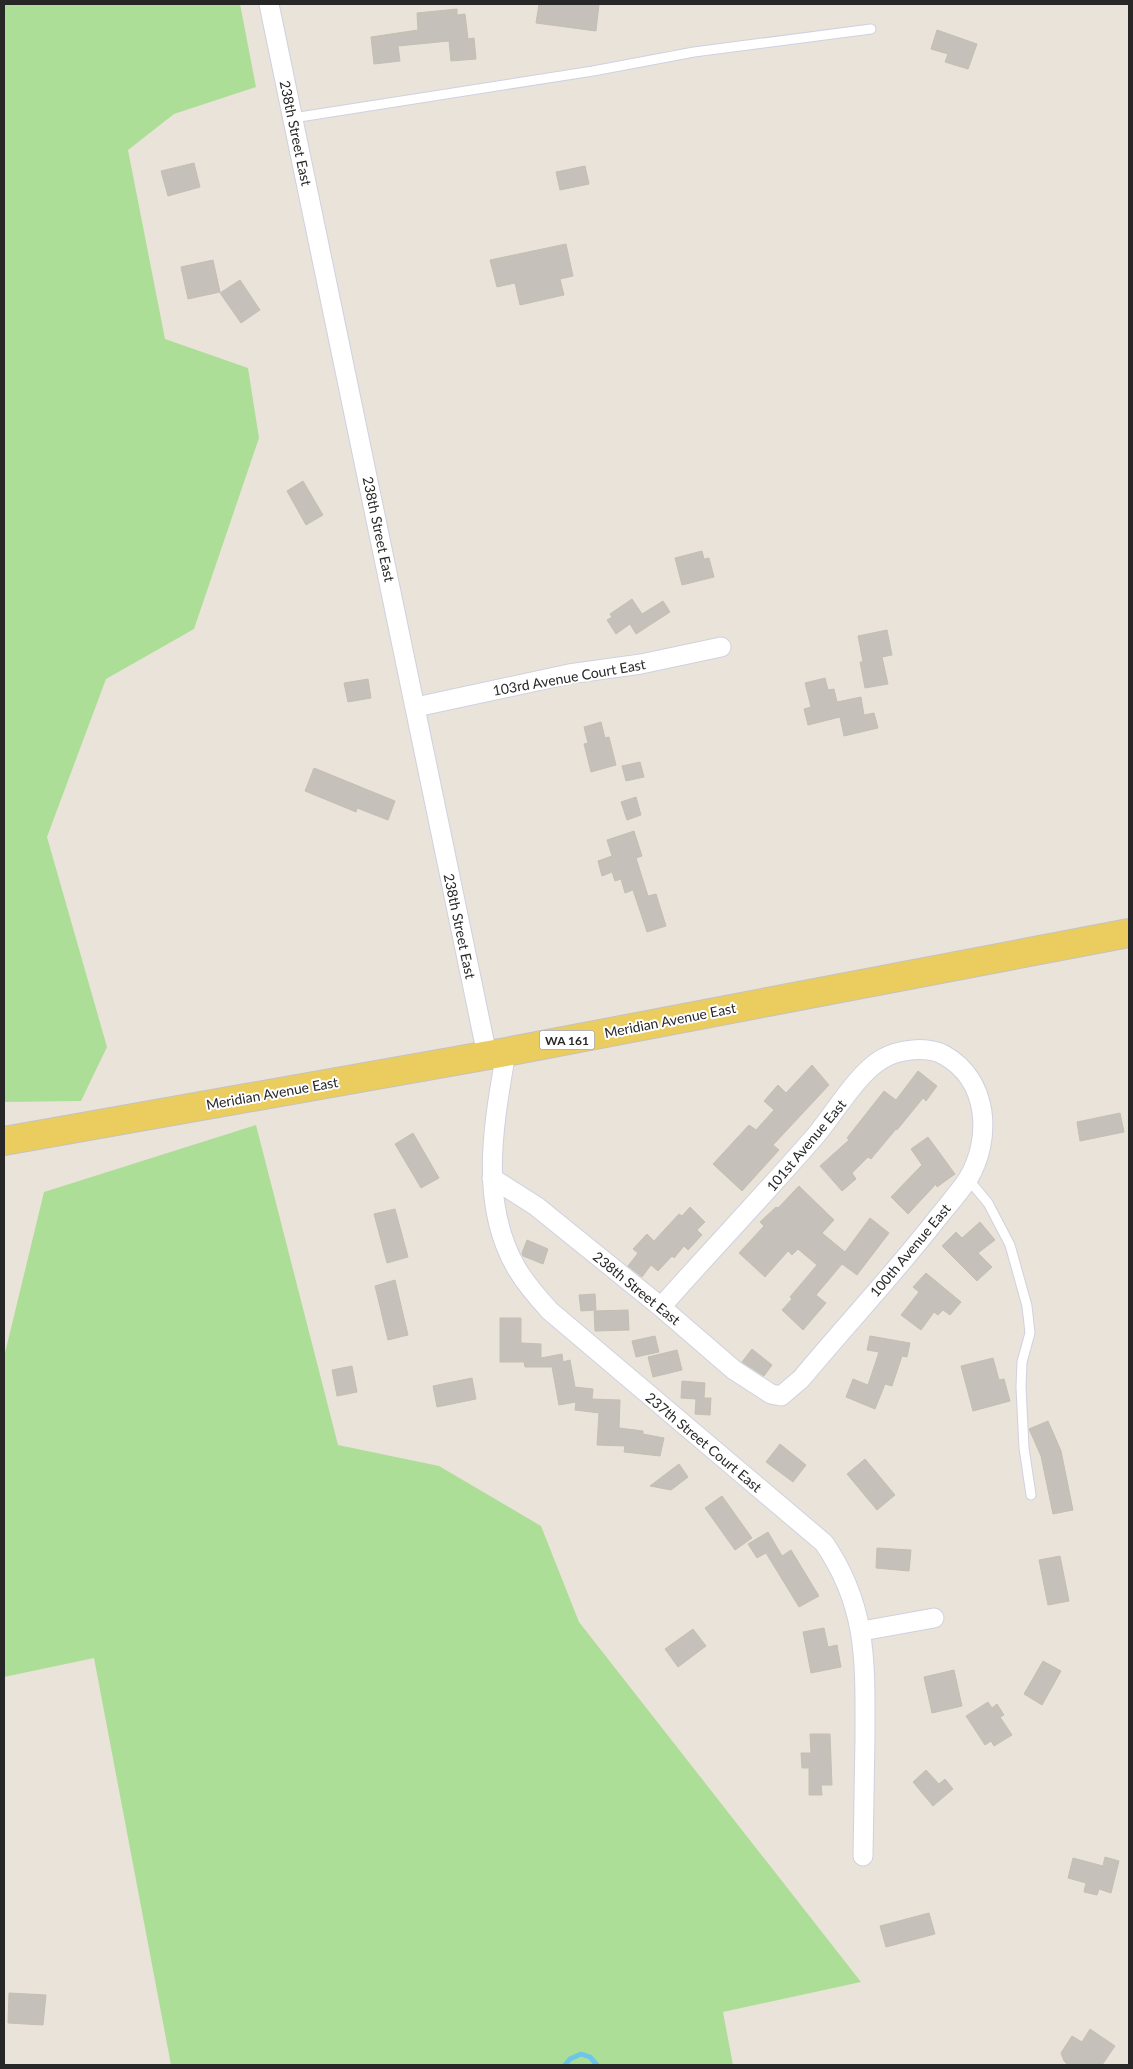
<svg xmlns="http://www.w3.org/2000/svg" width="1133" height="2069" font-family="Lato,sans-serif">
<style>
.green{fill:#adde97}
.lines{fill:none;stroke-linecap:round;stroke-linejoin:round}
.stream{stroke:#6fc5e8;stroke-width:5}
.building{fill:#c5c0b9;stroke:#c4bfb3}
.service-casing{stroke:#cfd1e0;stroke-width:11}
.minor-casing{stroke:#cfd1e0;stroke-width:21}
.primary-casing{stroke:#c3c3c3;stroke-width:30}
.service{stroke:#fff;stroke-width:9}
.minor{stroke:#fff;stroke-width:19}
.primary{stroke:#eacd5e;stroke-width:28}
.labels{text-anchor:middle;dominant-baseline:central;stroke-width:4;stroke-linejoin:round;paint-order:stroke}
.shield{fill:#fff;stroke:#686868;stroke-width:1}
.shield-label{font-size:12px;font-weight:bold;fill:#272727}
.street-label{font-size:14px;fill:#272727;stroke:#fff}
</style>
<rect width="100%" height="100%" fill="#eae3d9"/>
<g class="green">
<polygon points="4,4 240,4 256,87 174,114 128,150 165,339 248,368 259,438 194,629 106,679 47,837 107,1047 81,1101 4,1102"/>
<polygon points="256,1125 338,1445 439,1466 541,1526 579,1622 861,1982 723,2012 733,2065 171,2065 94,1658 4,1677 4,1357 44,1192"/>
</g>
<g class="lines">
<polyline class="stream" points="565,2065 570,2059 581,2054 590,2057 597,2065"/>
</g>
<g class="building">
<polygon points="539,4 599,4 596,31 536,23"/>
<polygon points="457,9 457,15 465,14 468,39 474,38 476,59 451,61 449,41 398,46 400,61 374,64 371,37 418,30 417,13"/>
<polygon points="937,30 977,44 968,69 945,62 948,54 931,49"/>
<polygon points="194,163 200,187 168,196 161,171"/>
<polygon points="585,166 589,184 560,190 556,172"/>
<polygon points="566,244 573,276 560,279 564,295 520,305 515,283 497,287 490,260"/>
<polygon points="213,260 220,292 188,299 181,267"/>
<polygon points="240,280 260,310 241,323 220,293"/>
<polygon points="303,481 323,515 306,525 287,491"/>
<polygon points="702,551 704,559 709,558 714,577 682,585 675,558"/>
<polygon points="632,599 642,614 663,601 670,612 636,634 630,624 616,634 607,620 612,617 610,614"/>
<polygon points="887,630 892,655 882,657 888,684 865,688 860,662 863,662 858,636"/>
<polygon points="825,678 828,690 834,689 837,702 861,697 864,715 874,713 878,728 844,736 840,717 808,725 804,709 811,707 805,683"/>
<polygon points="368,679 371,698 348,702 344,683"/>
<polygon points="601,722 605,738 609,737 616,765 591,772 584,744 588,743 584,727"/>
<polygon points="640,762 644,777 626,781 622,766"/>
<polygon points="314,768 395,801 388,820 357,808 356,812 305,791"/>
<polygon points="636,797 641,815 627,820 621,802"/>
<polygon points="634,831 642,856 636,858 648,896 656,894 666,926 647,932 633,890 625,893 621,879 615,881 612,872 602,876 598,861 612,856 607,840"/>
<polygon points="812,1065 829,1085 773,1145 779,1150 742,1191 713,1164 749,1125 756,1130 774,1110 764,1101 778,1085 786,1093"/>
<polygon points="918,1071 937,1086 926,1101 923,1098 897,1130 896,1129 871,1159 868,1157 852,1173 856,1179 842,1191 820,1166 849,1140 847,1138 884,1091 896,1100"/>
<polygon points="1120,1113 1124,1132 1080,1141 1077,1122"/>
<polygon points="413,1133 439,1178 421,1188 395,1144"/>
<polygon points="928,1137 955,1174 937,1187 936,1184 908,1214 891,1197 922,1165 911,1149"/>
<polygon points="799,1186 834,1220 822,1233 845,1252 870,1218 889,1233 857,1275 842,1264 816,1295 826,1303 803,1330 782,1310 792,1299 790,1297 817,1265 798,1249 792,1255 788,1251 765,1277 739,1253 764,1226 760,1222 776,1207 778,1208"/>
<polygon points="690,1207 705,1222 697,1230 702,1235 688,1250 684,1246 674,1258 672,1256 658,1271 651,1265 642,1277 628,1266 638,1253 633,1249 647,1234 654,1241 679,1214 682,1216"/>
<polygon points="395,1209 408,1257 387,1263 374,1214"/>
<polygon points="980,1222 995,1240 978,1253 992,1267 977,1281 942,1246 956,1232 962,1238"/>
<polygon points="527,1240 548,1249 543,1264 523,1256 522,1253"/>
<polygon points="926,1273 961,1302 950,1315 943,1310 938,1315 934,1312 921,1330 901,1315 919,1292 913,1287"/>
<polygon points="395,1280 408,1335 388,1340 375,1286"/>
<polygon points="595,1294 596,1310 581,1311 579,1295"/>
<polygon points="628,1310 629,1330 595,1331 594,1311"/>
<polygon points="500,1318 521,1318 521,1343 541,1344 541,1358 562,1354 563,1362 570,1360 575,1387 593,1389 592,1399 620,1400 619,1428 643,1431 643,1434 664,1438 660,1456 624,1452 625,1446 597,1445 599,1413 575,1410 576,1402 559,1405 552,1367 525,1367 524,1362 500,1362"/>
<polygon points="655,1336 659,1352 636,1357 632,1341"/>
<polygon points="870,1336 910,1343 907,1357 902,1356 892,1386 885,1384 875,1409 846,1397 853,1379 868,1385 879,1352 867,1350"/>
<polygon points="752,1349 772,1365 764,1376 742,1362"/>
<polygon points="677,1350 682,1370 653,1377 648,1357"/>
<polygon points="993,1358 999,1380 1004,1379 1010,1401 973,1411 961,1366"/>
<polygon points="352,1366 357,1392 337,1396 332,1370"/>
<polygon points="472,1378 476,1399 437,1407 433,1386"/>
<polygon points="682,1381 705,1383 704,1398 711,1398 710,1415 695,1414 696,1399 681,1398"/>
<polygon points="1048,1421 1061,1451 1073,1510 1053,1514 1041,1456 1029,1429"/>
<polygon points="780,1444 806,1465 793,1482 766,1462"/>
<polygon points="865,1459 895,1495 877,1510 847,1474"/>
<polygon points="679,1464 688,1477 671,1490 650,1486"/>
<polygon points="722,1496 752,1538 735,1550 705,1508"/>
<polygon points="768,1532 782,1556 791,1550 819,1596 799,1607 766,1553 757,1558 748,1544"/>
<polygon points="877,1548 911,1550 909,1571 876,1568"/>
<polygon points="1060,1556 1069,1601 1048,1605 1039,1560"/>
<polygon points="824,1628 828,1647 837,1645 841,1667 811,1673 803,1632"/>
<polygon points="693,1629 706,1646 678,1667 665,1649"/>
<polygon points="1043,1661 1061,1671 1042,1705 1024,1694"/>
<polygon points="954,1670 962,1706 932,1713 924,1677"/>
<polygon points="988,1702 992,1708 997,1704 1004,1715 1000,1717 1012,1735 994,1746 991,1741 985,1745 966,1716"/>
<polygon points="810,1734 830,1734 832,1785 821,1785 822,1795 809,1795 809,1768 802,1768 801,1753 811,1753"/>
<polygon points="926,1770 939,1784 945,1779 953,1789 933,1806 913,1782"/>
<polygon points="1105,1857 1119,1861 1111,1893 1099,1889 1097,1895 1084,1892 1086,1883 1068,1878 1073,1858 1103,1866"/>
<polygon points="929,1913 935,1934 886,1947 880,1926"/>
<polygon points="9,1993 46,1995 43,2025 8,2023"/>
<polygon points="1090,2029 1115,2046 1102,2065 1068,2065 1064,2061 1061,2053 1072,2036 1082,2042"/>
</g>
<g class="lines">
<g class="service-casing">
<g id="service">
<polyline points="293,118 593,71 694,52 871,29"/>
<polyline points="968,1179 988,1203 1010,1245 1027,1306 1030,1333 1022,1362 1021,1387 1024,1448 1031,1495"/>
</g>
</g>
<g class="minor-casing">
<g id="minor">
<polyline points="269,4 487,1055"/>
<polyline points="416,707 569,674 641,664 721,647"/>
<path d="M506,1052C494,1123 478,1203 517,1269C526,1284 538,1298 550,1311L824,1543C868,1607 865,1663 865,1737C864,1777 864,1816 863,1856"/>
<path d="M492,1178L536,1206L661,1307L734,1370L771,1394L781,1396L801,1379C845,1326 893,1275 936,1220C946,1207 959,1193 968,1179C992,1139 989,1080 944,1055C927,1046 899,1049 882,1059C858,1073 835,1112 817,1134C766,1193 712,1249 661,1307"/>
<polyline points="862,1631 934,1618"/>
</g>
</g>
<g class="primary-casing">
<polyline id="primary" points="4,1141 506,1052 1129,933"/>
</g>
<use href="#service" class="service"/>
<use href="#minor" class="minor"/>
<use href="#primary" class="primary"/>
</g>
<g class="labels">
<rect class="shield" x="539.5" y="1030.5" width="55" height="19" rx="4"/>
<g class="shield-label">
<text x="567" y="1040">WA 161</text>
</g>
<g class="street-label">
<text transform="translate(296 133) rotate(78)">238th Street East</text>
<text transform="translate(379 529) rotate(78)">238th Street East</text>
<text transform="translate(569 677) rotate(-10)">103rd Avenue Court East</text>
<text transform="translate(460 926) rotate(78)">238th Street East</text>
<text transform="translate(670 1020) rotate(-11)">Meridian Avenue East</text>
<text transform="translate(272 1093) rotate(-10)">Meridian Avenue East</text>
<text transform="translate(806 1145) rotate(-50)">101st Avenue East</text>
<text transform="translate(910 1250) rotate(-50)">100th Avenue East</text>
<text transform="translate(637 1288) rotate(39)">238th Street East</text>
<text transform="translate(704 1442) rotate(40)">237th Street Court East</text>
</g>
</g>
<rect width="1133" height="2069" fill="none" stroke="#272727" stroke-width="10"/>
</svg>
